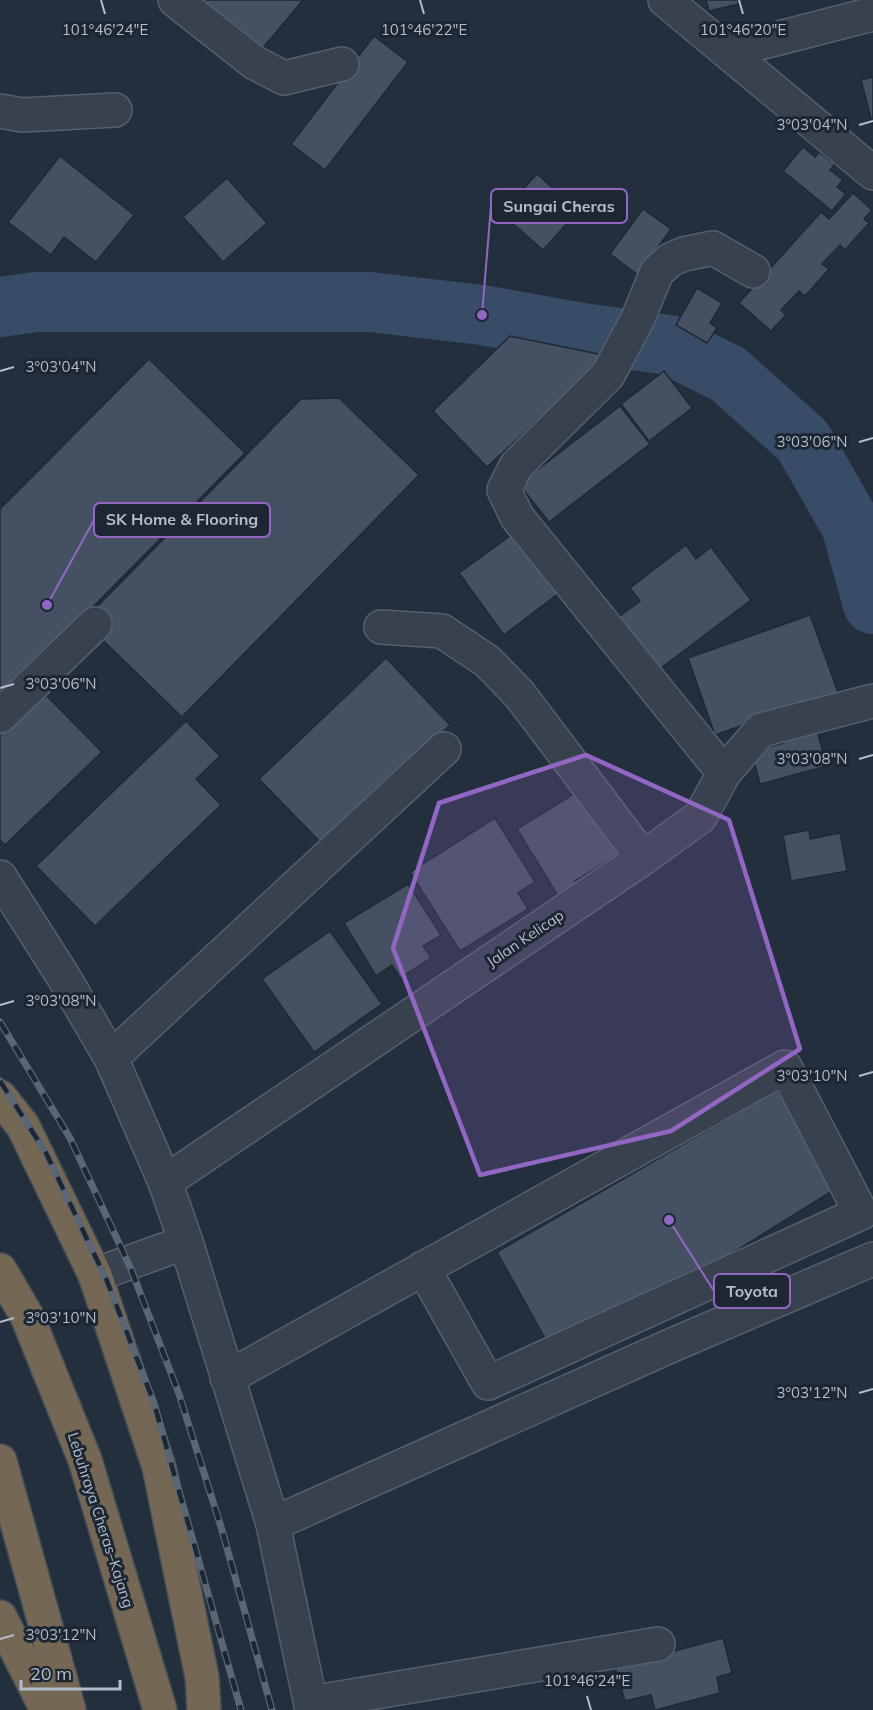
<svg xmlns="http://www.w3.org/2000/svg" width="873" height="1710" font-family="Mulish,sans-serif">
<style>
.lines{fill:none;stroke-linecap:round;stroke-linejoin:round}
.river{stroke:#394c67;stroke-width:60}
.building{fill:#455162;stroke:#1f2835;stroke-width:1.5}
.minor-casing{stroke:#565f6c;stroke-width:36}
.highway-casing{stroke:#434c59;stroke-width:36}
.minor{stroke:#38414e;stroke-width:33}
.highway{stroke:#746855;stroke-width:33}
.rail-casing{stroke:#5a6575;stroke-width:7}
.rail{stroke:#1d2633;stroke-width:4.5;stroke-dasharray:14;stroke-linecap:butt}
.marked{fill:#9266c3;fill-opacity:0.2;stroke:#9266c3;stroke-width:4.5;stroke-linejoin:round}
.ticks{fill:none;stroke:#b4bcc9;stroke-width:2}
.labels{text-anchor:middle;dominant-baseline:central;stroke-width:6;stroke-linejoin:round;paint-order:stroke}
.street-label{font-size:15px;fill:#b4bcc9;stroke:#1d2633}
.ticks-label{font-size:15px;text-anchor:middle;fill:#b4bcc9;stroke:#1d2633;stroke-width:6;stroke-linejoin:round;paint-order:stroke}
.leader{fill:none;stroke:#9266c3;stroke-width:2}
.callout-dot{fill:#9266c3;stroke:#1d2633;stroke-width:2}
.callout{fill:#1d2633;stroke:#9266c3;stroke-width:2}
.callout-label{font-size:16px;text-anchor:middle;font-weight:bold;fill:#b4bcc9}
</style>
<rect width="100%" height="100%" fill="#242f3e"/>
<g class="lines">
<polyline class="river" points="0,307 36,302 370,302 482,315 582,333 669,345 728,374 803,441 851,525 873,604"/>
</g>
<g class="building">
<polygon points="191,0 303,0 257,55"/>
<polygon points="706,0 738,0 739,4 709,11"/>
<polygon points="374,36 408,62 325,170 291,144"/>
<polygon points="873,77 873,126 861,80"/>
<polygon points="803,147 815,157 819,152 835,164 830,170 843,180 837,187 846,194 832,211 783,171"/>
<polygon points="60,156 134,215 96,262 64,237 51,255 8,222"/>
<polygon points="537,174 578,211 543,250 501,213"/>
<polygon points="227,178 267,223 223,262 183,217"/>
<polygon points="853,193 872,210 864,219 869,223 845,250 840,245 822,264 829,269 805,296 799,291 781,310 786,315 771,331 739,303 821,212 829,219"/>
<polygon points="643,209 671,229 638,275 610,254"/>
<polygon points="697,288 722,303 710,323 717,328 707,343 676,325"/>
<polygon points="510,336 608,356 487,467 433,411"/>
<polygon points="149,359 245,453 0,701 0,509"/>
<polygon points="664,371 692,408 649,441 621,404"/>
<polygon points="339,398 419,475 182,717 83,621 301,399"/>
<polygon points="620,406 650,444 549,522 519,484"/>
<polygon points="522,527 567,587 504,635 459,573"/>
<polygon points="686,545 696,559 711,547 751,600 657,671 617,618 640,601 630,588"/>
<polygon points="810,615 838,692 715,735 688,658"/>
<polygon points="386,658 450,725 323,845 259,779"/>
<polygon points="42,691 102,752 5,845 0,840 0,731"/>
<polygon points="813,717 827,766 760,784 751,751 784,743 779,726"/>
<polygon points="186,721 220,756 196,779 221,805 95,926 36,866"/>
<polygon points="580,790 620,853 575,881 579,887 560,899 517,829"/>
<polygon points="495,818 535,882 518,893 528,909 460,951 410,872"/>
<polygon points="809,830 810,839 840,833 847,871 791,881 783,835"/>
<polygon points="408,884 441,935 423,946 431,958 400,978 392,965 376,976 344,923"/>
<polygon points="330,931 382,1004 314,1052 262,979"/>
<polygon points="777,1090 837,1188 684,1283 546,1340 497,1252"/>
<polygon points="723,1638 732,1673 717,1677 720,1693 655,1710 651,1695 625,1701 615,1667"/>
</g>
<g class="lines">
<g class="minor-casing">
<g id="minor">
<polyline points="175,0 255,63 284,78 342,64"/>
<polyline points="665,0 873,173"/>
<polyline points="728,51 873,14"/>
<polyline points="0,111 22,115 115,110"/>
<polyline points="381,627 442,631 487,661 520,695 643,858"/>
<polyline points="0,716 95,624"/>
<polyline points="724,773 517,517 504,490 516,466 608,375 638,318 657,272 670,260 684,254 713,248 753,271"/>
<polyline points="0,877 63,976 111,1058 165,1182 186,1242 273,1524 312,1710"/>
<polyline points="111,1058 444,749"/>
<polyline points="165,1182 643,858 700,817 724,773 761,730 873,701"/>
<polyline points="95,1275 186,1242"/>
<polyline points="227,1378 785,1067 861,1213 488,1383 423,1268"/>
<polyline points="273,1524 670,1346 873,1259"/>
<polyline points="311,1703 658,1644"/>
</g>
</g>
<g class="highway-casing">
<g id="highway">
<polyline points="0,1097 23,1126 95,1275 159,1467 202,1677 204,1710"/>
<polyline points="0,1270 27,1316 85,1460 160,1710"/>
<polyline points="0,1461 69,1710"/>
<polyline points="0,1617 47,1710"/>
</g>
</g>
<use href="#minor" class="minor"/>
<use href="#highway" class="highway"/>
<g class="rail-casing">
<g id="rail">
<polyline points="0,1022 70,1138 131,1269 179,1394 222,1530 272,1710"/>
<polyline points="0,1081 46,1153 107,1281 154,1403 241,1710"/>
</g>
</g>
<use href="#rail" class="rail"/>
</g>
<path class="marked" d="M586,755L729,820L800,1049L671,1131L480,1175L393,948L439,803Z"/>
<path class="ticks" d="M101,0L105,14M420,0L424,14M739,0L743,14M859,125L873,121M0,371L14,367M859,442L873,438M0,688L14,684M859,759L873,755M0,1005L14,1001M859,1076L873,1072M0,1322L14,1318M859,1393L873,1389M0,1639L14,1635M587,1696L591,1710"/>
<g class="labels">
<g class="street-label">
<text transform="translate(525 938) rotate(-34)">Jalan Kelicap</text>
<text transform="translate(101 1520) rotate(72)">Lebuhraya Cheras–Kajang</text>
</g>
</g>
<g class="ticks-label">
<text x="105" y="35">101°46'24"E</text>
<text x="424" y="35">101°46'22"E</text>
<text x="743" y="35">101°46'20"E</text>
<text x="812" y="130">3°03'04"N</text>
<text x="61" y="372">3°03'04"N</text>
<text x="812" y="447">3°03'06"N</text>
<text x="61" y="689">3°03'06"N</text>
<text x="812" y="764">3°03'08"N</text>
<text x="61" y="1006">3°03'08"N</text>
<text x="812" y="1081">3°03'10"N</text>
<text x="61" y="1323">3°03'10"N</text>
<text x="812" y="1398">3°03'12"N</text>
<text x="61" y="1640">3°03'12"N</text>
<text x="587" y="1686">101°46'24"E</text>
</g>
<path class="leader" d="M482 315L491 206M47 605L94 520M669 1220L714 1291"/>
<g class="callout-dot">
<circle cx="482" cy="315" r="6"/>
<circle cx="47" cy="605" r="6"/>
<circle cx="669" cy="1220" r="6"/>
</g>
<g class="callout">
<rect x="491" y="189" width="136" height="34" rx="6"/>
<rect x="94" y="503" width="176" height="34" rx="6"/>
<rect x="714" y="1274" width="76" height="34" rx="6"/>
</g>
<g class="callout-label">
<text x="559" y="212">Sungai Cheras</text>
<text x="182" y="525">SK Home &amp; Flooring</text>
<text x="752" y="1297">Toyota</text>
</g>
<path d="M21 1680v9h99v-9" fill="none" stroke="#b4bcc9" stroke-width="3"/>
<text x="30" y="1680" font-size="18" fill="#b4bcc9" stroke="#1d2633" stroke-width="4.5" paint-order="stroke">20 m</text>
</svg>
